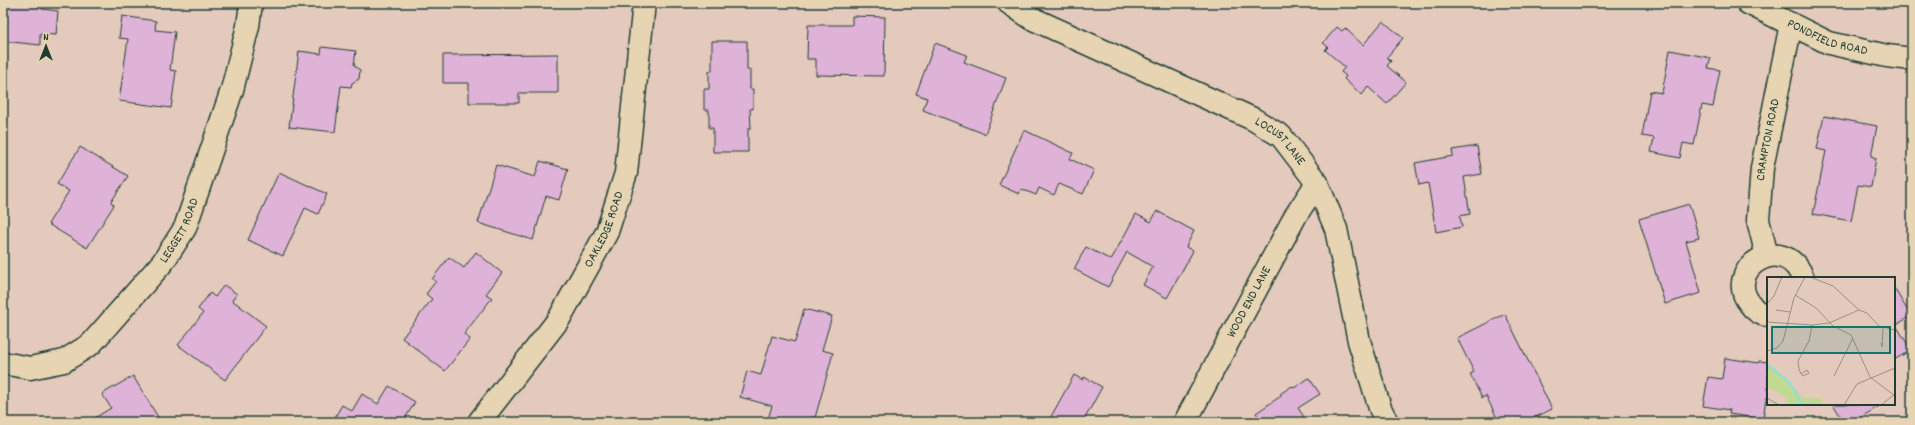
<svg xmlns="http://www.w3.org/2000/svg" width="1915" height="425" font-family="Dekko,sans-serif">
<style>
.building{fill:#dfb3d7;stroke:#1f3d34}
.lines{fill:none;stroke-linecap:round;stroke-linejoin:round}
.street-casing{stroke:#1f3d34;stroke-width:25}
.secondary-casing{stroke:#1f3d34;stroke-width:25}
.street{stroke:#e6d4b2;stroke-width:22}
.secondary{stroke:#e6d4b2;stroke-width:22}
.labels{text-anchor:middle;dominant-baseline:central;stroke-width:3.5;stroke-linejoin:round;paint-order:stroke}
.street-label{font-size:13px;fill:#1f3d34;stroke:#e6d4b2}
.inset-river{fill:none;stroke:#8cdde6;stroke-width:2}
.inset-road{fill:none;stroke:#959286;stroke-width:1}
.view{fill:#0f766e;fill-opacity:0.15;stroke:#0f766e;stroke-width:2}
.inset-edge{fill:none;stroke:#1f3d34;stroke-width:2}
</style>
<rect width="100%" height="100%" fill="#e4cabd"/>
<filter id="ink" filterUnits="userSpaceOnUse"><feTurbulence type="fractalNoise" baseFrequency=".025" numOctaves="2"/><feDisplacementMap in="SourceGraphic" scale="8" xChannelSelector="R" yChannelSelector="G"/><feConvolveMatrix kernelMatrix="1 2 1 2 8 2 1 2 1" color-interpolation-filters="sRGB"/></filter>
<g filter="url(#ink)">
<g class="building">
<polygon points="3,3 43,5 42,9 58,11 56,35 40,34 40,45 3,41"/>
<polygon points="122,16 156,21 155,30 175,32 170,70 176,71 171,108 119,101 128,39 119,38"/>
<polygon points="852,16 885,17 884,76 816,75 816,59 807,59 808,25 852,25"/>
<polygon points="1383,21 1403,38 1387,57 1391,61 1387,66 1406,82 1387,104 1368,87 1362,95 1344,79 1346,76 1341,72 1345,67 1325,50 1328,47 1323,43 1337,27 1342,31 1345,28 1363,45"/>
<polygon points="712,41 747,41 747,70 750,70 750,89 753,89 753,109 750,109 751,128 748,128 748,152 713,152 713,128 709,128 709,110 704,110 704,89 709,89 709,71 712,71"/>
<polygon points="935,43 967,55 964,62 1006,78 985,134 923,110 927,98 916,94"/>
<polygon points="322,47 356,51 354,65 360,70 359,79 352,83 351,87 341,86 335,132 289,127 299,51 321,54"/>
<polygon points="1670,50 1711,58 1708,68 1720,70 1713,107 1702,105 1694,145 1683,143 1680,158 1651,152 1654,138 1642,136 1650,91 1662,93"/>
<polygon points="558,54 558,93 519,93 519,103 469,103 469,83 443,83 443,55"/>
<polygon points="1824,116 1877,126 1871,156 1876,158 1871,187 1858,185 1851,221 1813,214 1826,151 1817,149"/>
<polygon points="1024,130 1073,153 1070,159 1094,170 1083,194 1059,184 1054,195 1039,188 1036,195 1021,189 1019,194 999,185"/>
<polygon points="1477,146 1482,174 1464,177 1470,214 1460,216 1462,227 1436,232 1428,183 1419,185 1415,163 1453,156 1452,150"/>
<polygon points="80,147 128,176 111,202 114,205 87,248 48,224 69,191 57,184"/>
<polygon points="540,161 568,169 559,200 546,196 533,240 478,223 496,165 535,177"/>
<polygon points="279,172 327,194 318,214 305,208 283,256 248,240"/>
<polygon points="1689,204 1699,238 1686,241 1701,293 1665,304 1639,219"/>
<polygon points="1157,211 1194,231 1186,247 1193,251 1167,298 1143,285 1153,267 1127,252 1108,287 1074,269 1086,247 1111,260 1136,214 1151,222"/>
<polygon points="476,252 502,273 486,294 492,298 464,334 470,339 445,371 402,338 432,299 426,294 436,281 432,279 449,257 464,268"/>
<polygon points="224,285 237,294 232,300 266,326 225,380 178,345 203,313 198,309 210,293 215,297"/>
<polygon points="1894,288 1911,316 1896,325 1911,350 1894,360"/>
<polygon points="804,309 832,316 822,350 833,353 815,418 812,417 810,422 767,422 772,406 740,397 747,371 761,375 772,336 795,342"/>
<polygon points="1505,314 1552,409 1526,422 1499,422 1486,396 1482,398 1470,374 1474,372 1457,338"/>
<polygon points="1725,358 1759,363 1759,361 1768,362 1768,398 1766,398 1763,419 1729,414 1730,410 1703,406 1708,377 1722,379"/>
<polygon points="1074,375 1083,380 1084,377 1102,387 1083,422 1048,422"/>
<polygon points="133,376 161,422 88,422 111,408 102,394"/>
<polygon points="1309,378 1320,394 1298,408 1306,420 1302,422 1282,422 1281,419 1277,422 1262,422 1256,413 1281,396 1280,394 1292,386 1294,388"/>
<polygon points="389,386 415,402 403,422 332,422 342,405 352,411 362,394 378,404"/>
<polygon points="1833,404 1880,404 1881,405 1853,422 1844,422"/>
</g>
<g class="lines">
<g class="street-casing">
<g id="street">
<path id="s1" d="M1009,3L1031,18L1253,119L1281,136L1317,183L1336,229L1359,341L1380,408L1387,422"/>
<path id="s2" d="M1767,256L1758,220L1762,168L1791,24"/>
<path d="M1768,315C1761,315 1754,310 1750,304C1722,269 1784,230 1803,278"/>
<path id="s3" d="M3,363L30,368L64,361L91,344L163,262L185,228L232,90L248,26L251,3"/>
<path id="s4" d="M479,422L559,319L607,232L626,173L644,3"/>
<path id="s5" d="M1185,422L1296,215L1317,183"/>
</g>
</g>
<g class="secondary-casing">
<g id="secondary">
<path id="s6" d="M1748,3L1829,43L1887,56L1912,59"/>
</g>
</g>
<use href="#street" class="street"/>
<use href="#secondary" class="secondary"/>
</g>
</g>
<g class="labels">
<g class="street-label">
<text stroke="none"><textPath href="#s6" startOffset="87">PONDFIELD ROAD</textPath></text>
<text stroke="none"><textPath href="#s2" startOffset="118">CRAMPTON ROAD</textPath></text>
<text stroke="none"><textPath href="#s1" startOffset="306">LOCUST LANE</textPath></text>
<text stroke="none"><textPath href="#s3" startOffset="239">LEGGETT ROAD</textPath></text>
<text stroke="none"><textPath href="#s4" startOffset="231">OAKLEDGE ROAD</textPath></text>
<text stroke="none"><textPath href="#s5" startOffset="136">WOOD END LANE</textPath></text>
</g>
</g>
<g transform="translate(1767 277)">
<rect width="128" height="128" fill="#e4cabd"/>
<path d="M0,86L20,101L35,120L53,121L56,128H18L22,122L0,110Z" fill="#c1d990"/>
<path class="inset-river" d="M0,88L22,105L36,128"/>
<path class="inset-road" d="M43,0L66,9L92,33M28,18L49,31L66,49L84,58L103,100L128,119M0,27L7,19L15,0M9,33L23,35M0,45L45,48L62,46L92,33L100,36L112,49L128,53M114,66L115,70L116,51M0,74L10,71L16,64L27,21L38,0M34,97L40,93L42,96L36,99L34,97L32,92L31,84L42,64L45,48M67,99L86,61M0,121L12,128M77,128L90,107L128,91M114,128L128,117"/>
<path class="view" d="M5,50H123V76H5Z"/>
<rect width="128" height="128" class="inset-edge"/>
</g>
<rect width="1915" height="425" fill="none" stroke="#e6d4b2" stroke-width="16"/>
<rect x="8" y="8" width="1899" height="409" fill="none" stroke="#1f3d34" stroke-width="1.5" filter="url(#ink)"/>
<g transform="translate(46 46)" stroke="#e6d4b2" stroke-width="3" paint-order="stroke">
<path d="M0-3L7 15L0 10L-7 15Z" fill="#1f3d34"/>
<text y="-6" font-size="11" font-weight="bold" text-anchor="middle" fill="#1f3d34">N</text>
</g>
</svg>
